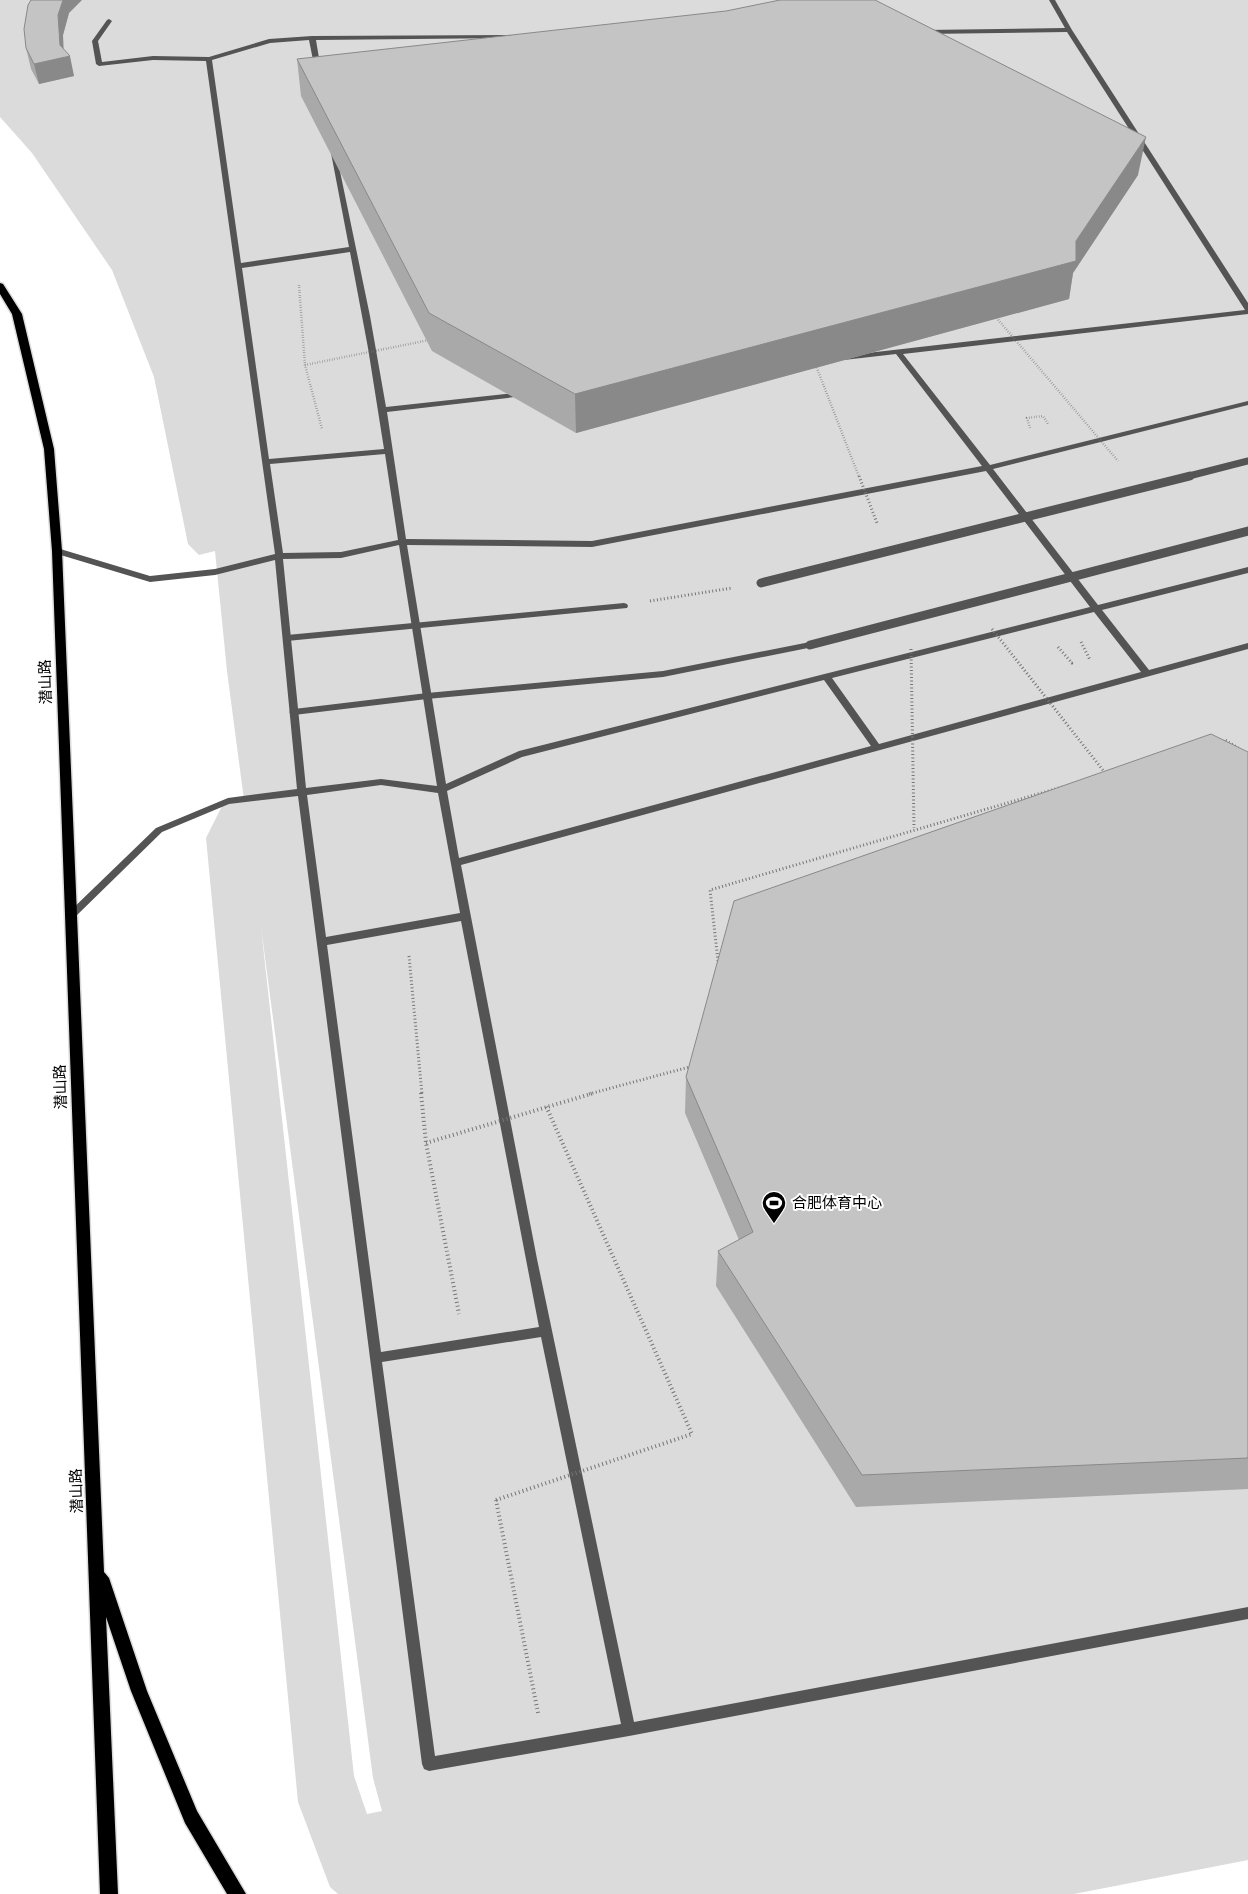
<svg xmlns="http://www.w3.org/2000/svg" width="1248" height="1894" font-family="'Sofia Sans Condensed','Noto Sans SC',sans-serif">
<style>
.green{fill:#dbdbdb;fill-rule:evenodd}
.lines{fill:none;stroke-linecap:round;stroke-linejoin:round}
.primary-casing{stroke:#dbdbdb;stroke-width:3}
.path-far2{stroke:#767676;stroke-width:2.5;stroke-dasharray:0.5 2;stroke-linecap:butt}
.path-far1{stroke:#767676;stroke-width:3;stroke-dasharray:1 2.5;stroke-linecap:butt}
.path{stroke:#767676;stroke-width:4;stroke-dasharray:1 3;stroke-linecap:butt}
.service{fill:#545454;fill-rule:evenodd}
.pedestrian{fill:#545454;fill-rule:evenodd}
.primary{fill:#000;fill-rule:evenodd}
.path-bridge-far2{stroke:#767676;stroke-width:2.5;stroke-dasharray:0.5 2;stroke-linecap:butt}
.path-bridge-far1{stroke:#767676;stroke-width:3;stroke-dasharray:1 2.5;stroke-linecap:butt}
.path-bridge{stroke:#767676;stroke-width:4;stroke-dasharray:1 3;stroke-linecap:butt}
.pedestrian-bridge-far1{stroke:#545454;stroke-width:7}
.pedestrian-bridge{stroke:#545454;stroke-width:9}
.wall{fill:#a9a9a9}
.shaded-wall{fill:#898989}
.building{fill:#c4c4c4;stroke:#898989}
.labels{text-anchor:middle;dominant-baseline:central;stroke-width:4;stroke-linejoin:round;paint-order:stroke}
.street-label{font-size:15px;fill:#000;stroke:#fff}
.poi-label{font-size:15px;fill:#000;stroke:#fff;text-anchor:start}
</style>
<rect width="100%" height="100%" fill="#fff"/>
<path class="green" d="M0,0H1248V1860L1074,1894H338L330,1887L298,1802L206,838L223,804L244,800L227,671L215,551L199,555L188,544L154,377L112,270L32,153L0,117ZM261,927L373,1778L382,1811L367,1814L354,1776Z"/>
<g class="lines">
<g class="primary-casing">
<polygon id="primary" points="0,283 3,284 22,314 54,449 62,551 104,1572 109,1578 147,1691 197,1811 246,1894 227,1894 185,1823 131,1691 106,1617 118,1894 100,1894 52,551 44,449 12,314 0,294"/>
</g>
<g class="path-far2">
<polyline points="299,285 305,365 322,429"/>
<polyline points="1030,428 1027,418 1043,416 1048,424"/>
</g>
<g class="path-far1">
<polyline points="650,601 732,588"/>
<polyline points="1081,642 1090,660"/>
<polyline points="1058,647 1072,663 1074,662"/>
<polyline points="409,956 422,1094"/>
</g>
<g class="path">
<polyline points="421,1093 426,1143 459,1314"/>
<polyline points="496,1500 538,1713"/>
</g>
<path class="service" d="M1049,0H1055L1072,30L1248,303V314L903,354L990,465L1248,401V405L993,469L1098,605L1248,567V573L1102,610L1149,670L1248,643V649L461,865L537,1259L634,1722L1248,1607V1619L629,1736L429,1771L424,1769L422,1764L298,796L229,804L162,832L74,918H68L66,915L156,828L228,798L297,789L275,560L215,575L150,582L54,553L53,551L57,548L150,576L215,569L275,554L206,61L153,60L99,66L96,64L92,41L107,20L109,19L112,21L98,41L102,62L153,56L209,57L269,39L312,36L517,35V37L515,38L316,40L321,70L318,72L315,70L309,40L270,43L212,60L241,263L349,247L331,153L336,152L370,316L386,407L524,392L528,394L524,396L387,412L406,539L592,541L982,466L896,354L844,360L840,358L841,356L1245,310L1067,32L925,34L922,32L925,30L1065,28ZM350,252L368,348L384,449L269,459L242,268ZM385,454L398,540L341,552L283,553L270,464ZM986,471L1090,607L519,751L446,784L407,545L592,547ZM399,545L437,786L381,779L306,788L283,559L341,558ZM1094,612L1141,672L879,744L832,678ZM824,680L871,746L459,858L447,791L522,757ZM381,785L438,793L460,913L326,937L307,795ZM461,921L539,1327L381,1352L327,945ZM541,1337L621,1724L435,1756L382,1362Z"/>
<g class="pedestrian">
<polygon points="624,603 627,604 628,606 627,608 287,641 283,638 287,635"/>
<polygon points="810,642 814,645 813,647 663,677 427,699 294,715 289,712 294,709 427,693 663,671"/>
</g>
<use href="#primary" class="primary"/>
<g class="path-bridge-far2">
<polyline points="995,316 1118,461"/>
<polyline points="815,363 859,477"/>
<polyline points="305,365 429,340"/>
</g>
<g class="path-bridge-far1">
<polyline points="859,476 877,523"/>
<polyline points="992,629 1106,774"/>
<polyline points="911,649 914,828"/>
<polyline points="1219,742 1225,740 1238,748"/>
<polyline points="718,961 710,890 1062,787"/>
<polyline points="589,1094 693,1066"/>
</g>
<g class="path-bridge">
<polyline points="426,1143 594,1093"/>
<polyline points="496,1500 692,1434 546,1106"/>
</g>
<polyline class="pedestrian-bridge-far1" points="1185,477 1248,461"/>
<g class="pedestrian-bridge">
<polyline points="761,583 1190,476"/>
<polyline points="810,645 1248,531"/>
</g>
</g>
<g class="wall">
<polygon points="69,13 63,35 63,49 74,76 39,84 31,69 26,48"/>
<polygon points="297,59 1138,175 1073,273 1069,299 576,433 432,351 301,96"/>
<polygon points="1248,752 1248,1489 856,1507 716,1286 718,1251 739,1240 685,1113 686,1077"/>
</g>
<g class="shaded-wall">
<polygon points="63,0 82,0 69,13 63,35 64,57 70,56 74,76 39,84 34,64 60,45 58,15"/>
<polygon points="1146,137 1138,175 1073,273 1069,299 576,433 575,394 1076,241"/>
</g>
<g class="building">
<polygon points="31,0 63,0 58,15 60,45 70,56 34,64 26,48 24,29 28,5"/>
<polygon points="780,0 875,0 1146,137 1076,241 1076,261 575,394 429,313 297,59 726,11"/>
<polygon points="1211,734 1248,752 1248,1458 862,1475 718,1251 753,1232 686,1077 734,901"/>
</g>
<defs>
<g id="stadium-pin" transform="scale(1.25)"><path d="M0 17L-7.5 6A9.5 9.5 0 1 1 7.5 6Z" fill="#000" stroke="#fff"/><path d="M0-5a6.5 5 0 1 0 0 10a6.5 5 0 1 0 0-10ZM-3.5-1.8h7v3.6h-7Z" fill="#fff"/></g>
</defs>
<g fill-rule="evenodd">
<use href="#stadium-pin" x="774" y="1203"/>
</g>
<g class="labels">
<g class="street-label">
<text transform="translate(46 682) rotate(-92)">潜山路</text>
<text transform="translate(61 1087) rotate(-92)">潜山路</text>
<text transform="translate(77 1491) rotate(-92)">潜山路</text>
</g>
<g class="poi-label">
<text x="792" y="1203">合肥体育中心</text>
</g>
</g>
</svg>
